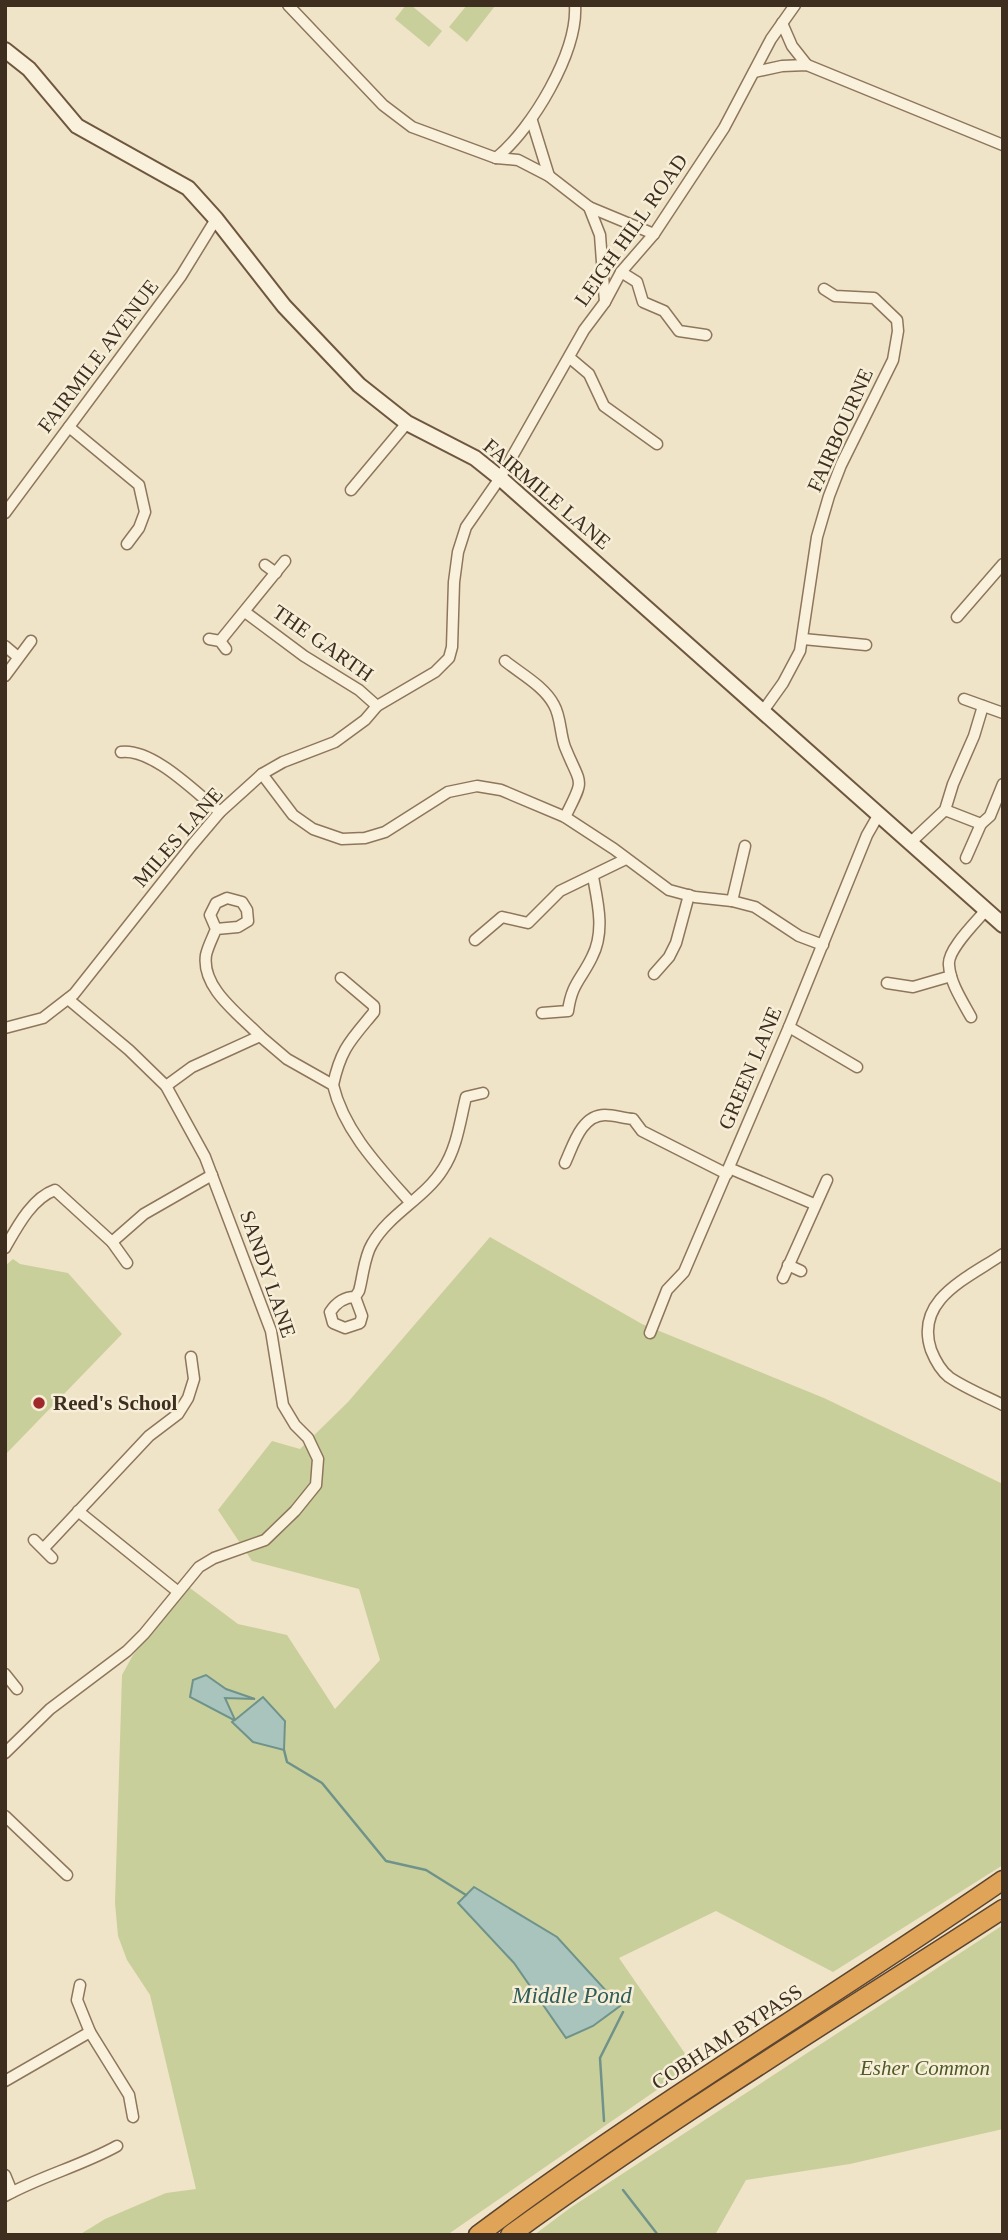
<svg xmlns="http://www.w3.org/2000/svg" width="1008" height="2240" font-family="'Times New Roman',serif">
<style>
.green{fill:#c9cf9b}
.water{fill:#a9c4bc;stroke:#6f938a;stroke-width:2}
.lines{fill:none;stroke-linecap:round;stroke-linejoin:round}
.stream{stroke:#6f938a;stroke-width:2.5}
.street-casing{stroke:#8d765c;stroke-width:13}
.secondary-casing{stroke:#6f573f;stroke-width:18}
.highway-casing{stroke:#5b4430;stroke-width:21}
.street{stroke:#faf1dc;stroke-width:10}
.secondary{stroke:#faf1dc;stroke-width:14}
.highway{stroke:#e0a458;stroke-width:18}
.poi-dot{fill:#9e2a2b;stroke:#f7eed8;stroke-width:2.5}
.labels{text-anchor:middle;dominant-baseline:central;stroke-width:5;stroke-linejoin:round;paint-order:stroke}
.street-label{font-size:21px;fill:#3d2e20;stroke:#f7eed8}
.poi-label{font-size:21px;font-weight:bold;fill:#3d2e20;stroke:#f7eed8;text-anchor:start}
.park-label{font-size:21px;font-style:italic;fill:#4d5a26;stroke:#f7eed8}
.water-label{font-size:23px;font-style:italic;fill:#2f5d5a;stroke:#f7eed8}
</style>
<rect width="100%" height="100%" fill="#f0e4c8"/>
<g class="green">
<polygon points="406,5 411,5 442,31 429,47 395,19"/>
<polygon points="467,5 495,6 467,42 449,27"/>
<polygon points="490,1237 642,1324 824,1398 1003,1484 1003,1865 833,1972 716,1911 619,1958 693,2065 447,2235 79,2235 105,2219 166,2193 196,2189 150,1995 127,1960 118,1936 115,1903 122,1675 133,1655 190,1588 238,1624 287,1635 335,1709 380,1660 359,1589 252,1561 218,1510 272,1441 300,1449 348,1402"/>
<polygon points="13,1259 20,1264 68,1273 122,1334 5,1455 5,1266"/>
<polygon points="1003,1925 1003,2129 850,2164 746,2180 715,2235 534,2235 570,2208"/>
</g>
<g class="water">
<polygon points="206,1675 226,1689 255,1699 225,1698 235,1720 263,1697 285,1721 284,1750 253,1742 232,1722 234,1720 190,1697 193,1680"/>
<polygon points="474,1887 557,1937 620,2006 593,2026 566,2038 514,1963 458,1903"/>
</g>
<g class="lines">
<g class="stream">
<polyline points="284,1750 287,1762 322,1783 386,1861 426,1870 466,1895"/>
<polyline points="604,2121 600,2058 623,2012"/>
<polyline points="623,2190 658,2235"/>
</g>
<g class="street-casing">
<g id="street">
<polyline points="288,5 383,105 412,127 496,158 518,160 549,176 589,207 600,235 605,302"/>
<polyline points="782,23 792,46 807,65"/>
<polyline points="754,72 782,66 807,65 1003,145"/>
<polyline points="532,121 549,176"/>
<path d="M496,158C532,129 578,52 575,5"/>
<polyline points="589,207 654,234"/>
<polyline points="621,272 637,282 643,302 664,311 679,331 706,335"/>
<polyline points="570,358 589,374 604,406 657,444"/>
<polyline points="69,427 139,485 145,512 139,528 127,544"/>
<polyline points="351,490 407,423"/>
<polyline points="5,513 181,276 216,219"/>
<polyline points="265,565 276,573"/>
<polyline points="245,612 304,656 359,690 377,706"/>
<polyline points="957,617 1003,564"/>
<polyline points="209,639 220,641 226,649"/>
<polyline points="803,639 866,645"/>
<polyline points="220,641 285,561"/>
<polyline points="5,646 18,657"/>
<path d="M505,661C521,674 544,686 554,705C561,717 560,734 565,747C581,787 586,776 565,817"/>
<polyline points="5,676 31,641"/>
<polyline points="964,699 1003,713"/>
<polyline points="763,711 783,683 800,651 817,537 829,496 841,465 893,360 898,331 897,320 874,298 835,296 824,289"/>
<path d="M121,752C153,748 196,793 220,812"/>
<polyline points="262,774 293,815 313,829 342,839 365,838 385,832 448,792 477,786 501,790 565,817 614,849 669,890 695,897 732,901 755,907 799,936 823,945"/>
<polyline points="945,810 981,824 966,858"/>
<polyline points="981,824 990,816 1003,784"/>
<polyline points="911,842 945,810 953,784 974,736 983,706"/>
<polyline points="732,901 745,846"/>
<path d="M216,929L238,927L248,921L247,910L242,902L227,898L216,903L210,915L216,929C213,937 208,946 206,955C201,988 240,1015 260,1036"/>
<polyline points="475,940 502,917 528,923 560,891 626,859"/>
<polyline points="654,974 669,957 676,943 689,895"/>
<polyline points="887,983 913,987 951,976"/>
<path d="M542,1013L568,1011C572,983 581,980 592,957C605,932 598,903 593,877"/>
<path d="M971,1017C963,1002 950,983 949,965C947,950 976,922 986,910"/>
<polyline points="789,1027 857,1067"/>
<polyline points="5,1028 43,1018 74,994 192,845 220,812 262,774 283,762 335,742 365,720 377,706 435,672 449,658 452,647 454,582 458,552 466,527 500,478 584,330 605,302 621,272 654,234 724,128 771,39 795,5"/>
<path d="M333,1085C341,1048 351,1040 374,1012V1006L341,978"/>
<path d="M166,1086L192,1067L260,1036L287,1059L333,1085C344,1131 379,1167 410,1202"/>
<path d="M565,1163C573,1146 581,1115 605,1115C614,1115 623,1118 633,1119L642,1131L727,1174"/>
<polyline points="729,1168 814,1204"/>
<polyline points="112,1242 144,1214 212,1175"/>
<path d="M5,1248C17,1227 32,1198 55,1190L112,1242L127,1263"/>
<path d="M1003,1254C968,1278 914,1299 931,1350C935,1360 940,1370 949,1377C965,1388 985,1396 1003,1405"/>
<polyline points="788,1265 801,1271"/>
<polyline points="783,1278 827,1180"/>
<path d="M355,1297C345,1297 336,1303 330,1312L333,1323L345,1328L360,1323L362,1316L355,1297L359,1291C363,1277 364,1257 372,1244C389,1214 425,1198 443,1169C457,1148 460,1121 466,1097L483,1093"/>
<polyline points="650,1333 667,1290 684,1272 789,1027 867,835 879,814"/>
<polyline points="78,1511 177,1591"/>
<polyline points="34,1540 52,1558"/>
<polyline points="44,1548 149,1436 178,1414 188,1398 194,1379 191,1357"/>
<polyline points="5,1674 17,1689"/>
<polyline points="5,1753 50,1709 127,1651 144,1634 199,1567 214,1558 265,1540 295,1511 316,1485 318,1459 308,1438 295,1425 283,1405 271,1331 205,1157 166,1086 129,1050 68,999"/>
<polyline points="5,1816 67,1875"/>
<polyline points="80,1985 77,2000 90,2032 129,2095 133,2117"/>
<polyline points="5,2081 90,2032"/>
<polyline points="5,2175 12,2192"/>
<path d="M5,2196C41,2176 81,2166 117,2146"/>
</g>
</g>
<g class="secondary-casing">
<polyline id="secondary" points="5,50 29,69 77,126 188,188 216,219 284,306 359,385 407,423 475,458 500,478 1003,925"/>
</g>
<g class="highway-casing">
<g id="highway">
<path d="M478,2235C647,2108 829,2000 1003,1880"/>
<path d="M510,2235C669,2119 838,2016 1003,1909"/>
</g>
</g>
<use href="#street" class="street"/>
<use href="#secondary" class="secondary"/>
<use href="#highway" class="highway"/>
</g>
<circle class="poi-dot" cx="39" cy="1403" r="7"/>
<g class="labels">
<g class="street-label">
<text transform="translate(631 230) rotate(-55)">LEIGH HILL ROAD</text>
<text transform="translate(98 356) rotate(-53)">FAIRMILE AVENUE</text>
<text transform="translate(840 430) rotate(-66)">FAIRBOURNE</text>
<text transform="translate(547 494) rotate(40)">FAIRMILE LANE</text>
<text transform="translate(323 643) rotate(35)">THE GARTH</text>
<text transform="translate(178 837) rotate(-49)">MILES LANE</text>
<text transform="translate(750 1068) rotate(-67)">GREEN LANE</text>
<text transform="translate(268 1274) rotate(71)">SANDY LANE</text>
<text transform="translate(727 2037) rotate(-33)">COBHAM BYPASS</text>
</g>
<g class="poi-label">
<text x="53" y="1403">Reed's School</text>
</g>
<g class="park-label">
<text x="925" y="2068">Esher Common</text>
</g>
<g class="water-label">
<text x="572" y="1995">Middle Pond</text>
</g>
</g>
<rect width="1008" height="2240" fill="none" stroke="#3d2e20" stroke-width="14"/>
</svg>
